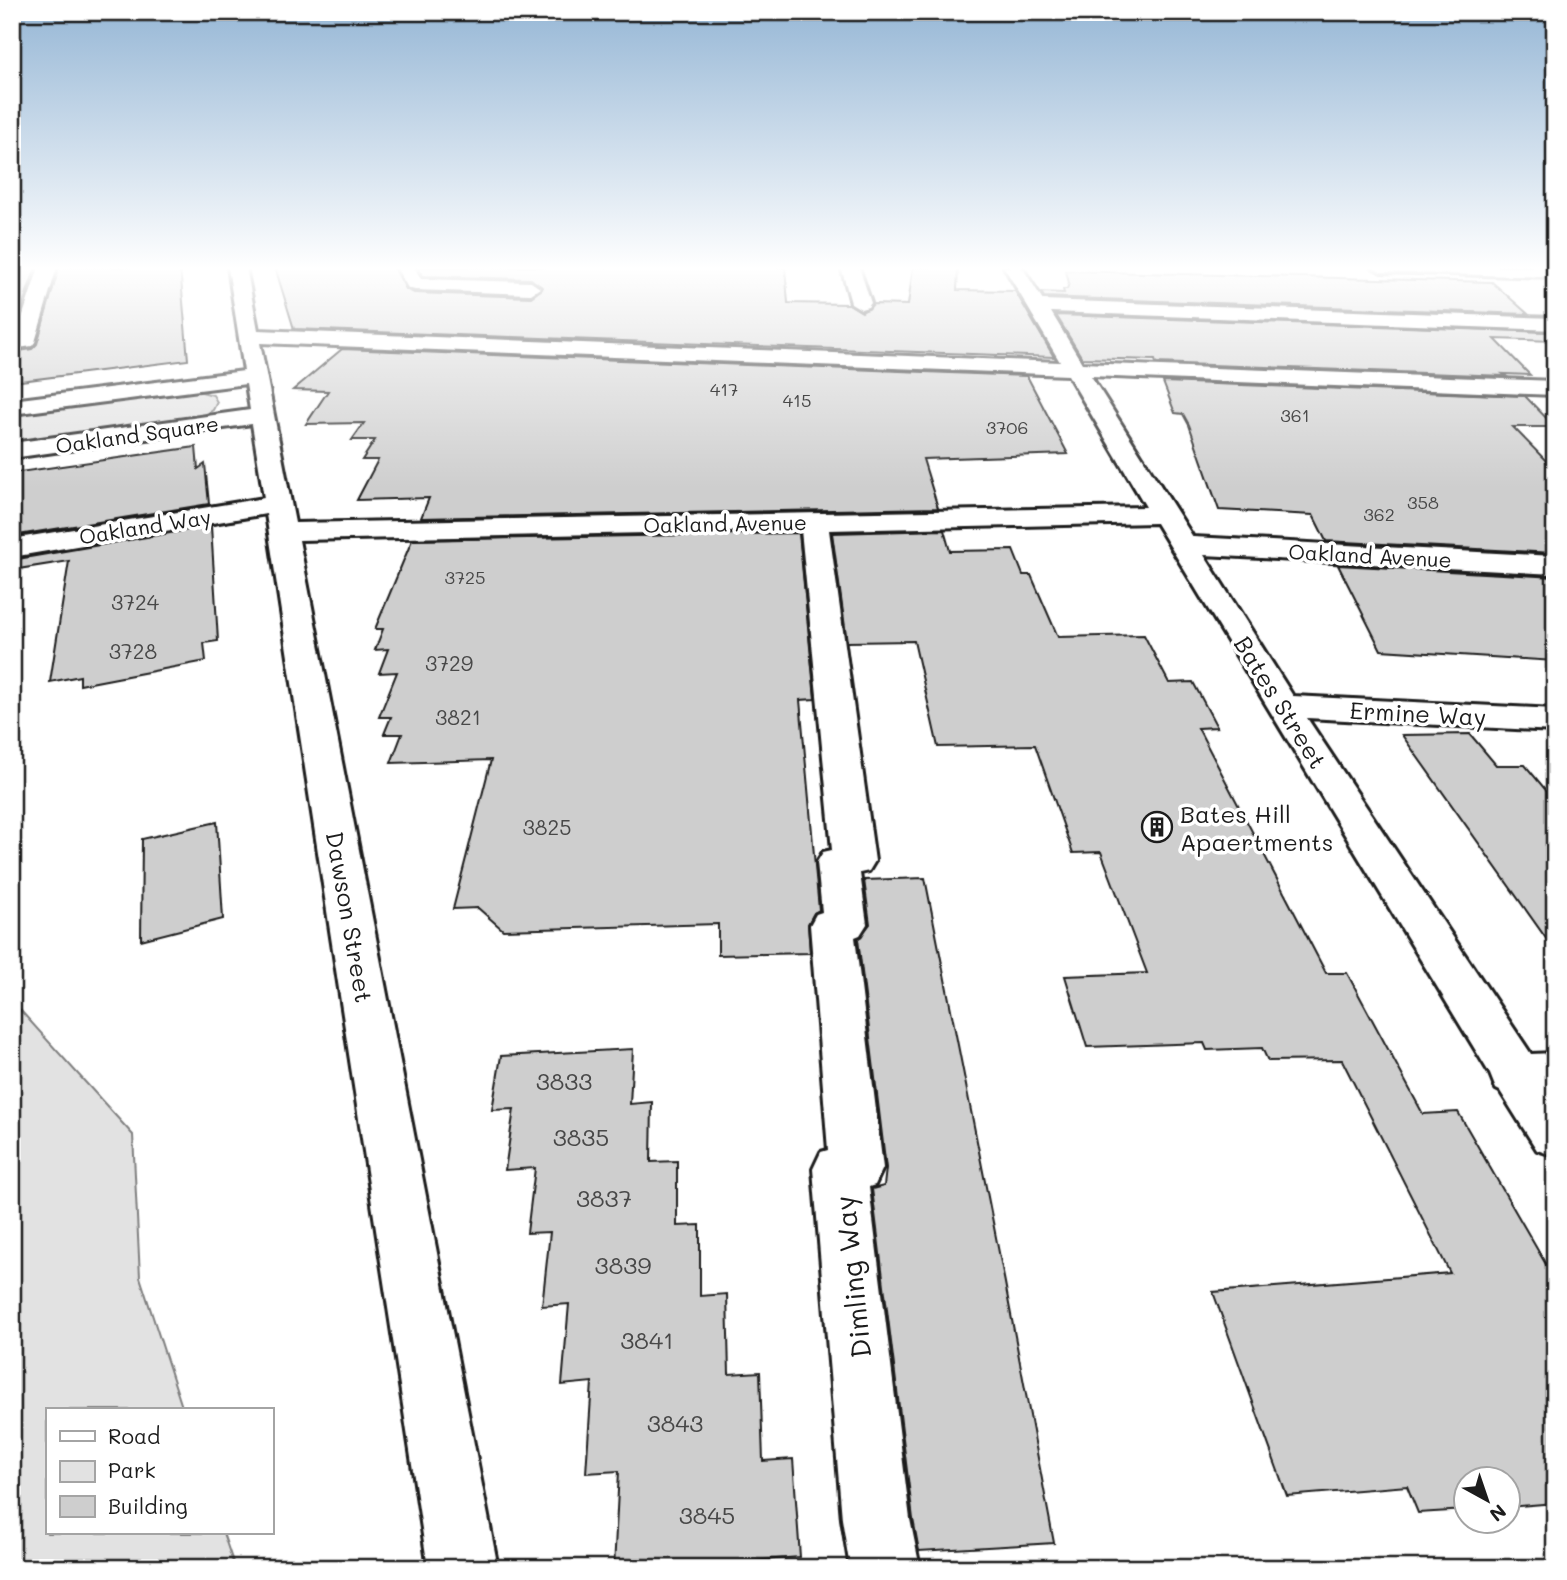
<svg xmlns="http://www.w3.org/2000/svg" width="1567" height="1580" font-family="Mali,sans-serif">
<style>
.green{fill:#e2e2e2;stroke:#7f7f7f;stroke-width:2}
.building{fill:#cecece;stroke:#1c1c1c;stroke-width:2}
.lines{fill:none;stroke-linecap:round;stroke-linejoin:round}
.minor-casing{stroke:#1c1c1c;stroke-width:6}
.minor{fill:#fff;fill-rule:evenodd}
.labels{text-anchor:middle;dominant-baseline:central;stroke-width:7;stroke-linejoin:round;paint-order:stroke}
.far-number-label{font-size:18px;fill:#484848}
.far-street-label{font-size:21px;fill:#1c1c1c;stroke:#fff}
.number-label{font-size:21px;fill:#484848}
.street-label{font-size:24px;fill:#1c1c1c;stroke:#fff}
.poi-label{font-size:24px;fill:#1c1c1c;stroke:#fff;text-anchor:start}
.near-number-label{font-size:24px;fill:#484848}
.near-street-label{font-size:28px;fill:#1c1c1c;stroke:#fff}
</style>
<rect width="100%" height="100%" fill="#fff"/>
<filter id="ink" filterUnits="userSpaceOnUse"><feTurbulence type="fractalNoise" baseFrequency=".0143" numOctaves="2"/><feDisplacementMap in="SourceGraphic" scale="14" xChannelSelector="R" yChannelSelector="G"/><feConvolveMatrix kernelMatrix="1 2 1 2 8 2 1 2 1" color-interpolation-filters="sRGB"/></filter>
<g filter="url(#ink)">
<g class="green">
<polygon points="198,391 213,395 217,402 213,410 197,419 12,447 12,412"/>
<polygon points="12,1001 133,1135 140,1277 183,1410 47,1410 47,1533 223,1533 235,1568 12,1568"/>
</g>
<g class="building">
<polygon points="12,267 36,267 12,334"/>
<polygon points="59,267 180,267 188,360 12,382 12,352 32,349 37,344"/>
<polygon points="275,267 394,267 406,289 414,293 531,297 542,289 531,279 423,276 417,267 785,267 788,303 849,304 862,312 873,304 908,305 913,267 958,267 957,290 1015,291 1054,357 294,329"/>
<polygon points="1066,271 1492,282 1528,314 1044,297 1041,292 1064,293 1063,289 1067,289 1069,283"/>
<polygon points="1056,315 1548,332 1555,341 1495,339 1530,375 1503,374 1506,376 1156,363 1155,360 1082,358"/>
<polygon points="342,349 1027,376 1068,454 923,459 938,508 421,518 429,498 357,500 378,460 362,460 375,440 352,440 364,423 306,424 328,391 293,390"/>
<polygon points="1163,382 1525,396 1555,427 1513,427 1555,470 1555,553 1326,541 1313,515 1219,510 1189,425 1183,414 1175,413"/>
<polygon points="196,447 198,469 205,464 209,504 12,536 12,473"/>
<polygon points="211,526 218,641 204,643 206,661 80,685 80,676 50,682 69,561 12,570 12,560"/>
<polygon points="944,530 950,551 1013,550 1023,575 1031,575 1058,637 1144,635 1169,683 1193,682 1217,727 1198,728 1326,973 1347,973 1423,1114 1458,1112 1555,1280 1555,1503 1508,1507 1508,1479 1466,1479 1466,1510 1418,1513 1407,1486 1287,1496 1213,1292 1450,1273 1342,1060 1268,1061 1262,1048 1207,1050 1204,1043 1087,1047 1065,976 1147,973 1101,852 1073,853 1035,745 938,747 914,641 847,642 832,533"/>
<polygon points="799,533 815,699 800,700 819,910 814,913 808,924 810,953 718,955 718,924 503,930 478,908 453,909 491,760 391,763 402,734 384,734 391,717 379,717 397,672 379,673 388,649 375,650 383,629 375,629 412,540"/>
<polygon points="1338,565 1555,577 1555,661 1381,650"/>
<polygon points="1470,734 1496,765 1525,765 1555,801 1555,951 1402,735"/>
<polygon points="217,822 223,919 141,940 142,839"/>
<polygon points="925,878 1005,1283 1054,1543 919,1551 913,1519 872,1189 884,1186 886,1168 858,939 870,924 864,880"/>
<polygon points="633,1049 630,1104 652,1102 651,1162 677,1161 677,1226 700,1225 700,1296 727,1294 729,1374 760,1372 763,1461 793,1459 800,1557 664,1568 614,1568 619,1471 586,1473 592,1382 562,1385 569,1304 542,1306 550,1232 527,1233 535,1168 505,1170 514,1109 492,1110 501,1056"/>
</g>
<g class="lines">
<g class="minor-casing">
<g id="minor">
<polygon points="39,267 57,267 35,342 32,346 12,349 12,337 16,336"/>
<path d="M228,267H246L258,330L1060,362L1004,267H1022L1043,300L1555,318V330L1051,312L1082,363L1555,381V395L1091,376L1193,537L1555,556V574L1204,555L1293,696L1555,709V731L1307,718L1531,1054L1555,1053V1156L1537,1150L1500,1091L1496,1089L1490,1074L1156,523L829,530L875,861L869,871L860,873L867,924L860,935L855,937L883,1168L875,1185L869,1187L910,1519L920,1568H850L842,1519L813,1169L821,1152L828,1150L810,925L816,914L822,912L817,862L823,852L832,850L801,530L299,540L498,1568H428L266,514L12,557V539L264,498L252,424L12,458V443L250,410L246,384L12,414V400L244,371ZM260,343L1068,375L1146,507L295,523Z"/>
<polygon points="396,267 414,267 421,279 531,282 540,288 531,294 415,290 408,288"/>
<polygon points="841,267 859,267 871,303 868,307 861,309 851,303"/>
<polygon points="1372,267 1555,267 1555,277 1381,272"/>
</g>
</g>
<use href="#minor" class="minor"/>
</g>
</g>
<linearGradient id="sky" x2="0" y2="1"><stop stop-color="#95b6d5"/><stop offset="0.55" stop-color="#fff"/><stop offset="1" stop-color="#fff" stop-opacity="0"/></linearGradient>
<rect width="1567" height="488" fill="url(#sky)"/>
<defs>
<g id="building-ring" transform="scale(1.575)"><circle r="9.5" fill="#fff" stroke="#1c1c1c" stroke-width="1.5"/><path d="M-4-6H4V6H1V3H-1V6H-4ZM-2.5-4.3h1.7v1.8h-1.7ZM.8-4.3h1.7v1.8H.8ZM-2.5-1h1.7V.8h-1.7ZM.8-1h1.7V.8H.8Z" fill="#1c1c1c"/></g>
</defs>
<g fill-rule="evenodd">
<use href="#building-ring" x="1157" y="827"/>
</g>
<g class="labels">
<g class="far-number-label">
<text x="724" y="389">417</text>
<text x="797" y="400">415</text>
<text x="1295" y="415">361</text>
<text x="1007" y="427">3706</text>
<text x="1423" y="502">358</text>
<text x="1379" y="514">362</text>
<text x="465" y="577">3725</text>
</g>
<g class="far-street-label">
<text transform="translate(137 434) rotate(-8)">Oakland Square</text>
<text transform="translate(725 523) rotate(-1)">Oakland Avenue</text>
<text transform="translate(145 526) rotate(-9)">Oakland Way</text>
<text transform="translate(1370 555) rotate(3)">Oakland Avenue</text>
</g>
<g class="number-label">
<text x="135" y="601">3724</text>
<text x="133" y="650">3728</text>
<text x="449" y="662">3729</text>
<text x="458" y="716">3821</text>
<text x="547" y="826">3825</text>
</g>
<g class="street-label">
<text transform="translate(1281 702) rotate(58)">Bates Street</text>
<text transform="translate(1418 713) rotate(3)">Ermine Way</text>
<text transform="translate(350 917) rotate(80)">Dawson Street</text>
</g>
<g class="poi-label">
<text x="1180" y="813">Bates Hill<tspan x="1180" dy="28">Apaertments</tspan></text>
</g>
<g class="near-number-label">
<text x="564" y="1080">3833</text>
<text x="581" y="1136">3835</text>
<text x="604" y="1197">3837</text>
<text x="623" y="1264">3839</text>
<text x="647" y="1339">3841</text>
<text x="675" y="1422">3843</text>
<text x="707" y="1514">3845</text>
</g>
<g class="near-street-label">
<text transform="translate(852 1277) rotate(-96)">Dimling Way</text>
</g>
</g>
<rect width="1567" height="1580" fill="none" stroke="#fff" stroke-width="42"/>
<rect x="21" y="21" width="1525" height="1538" fill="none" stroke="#1c1c1c" stroke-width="2.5" filter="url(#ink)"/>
<rect x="46" y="1408" width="228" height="126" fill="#ffffff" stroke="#a4a4a4" stroke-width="2"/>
<rect x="60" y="1431" width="35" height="10" fill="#ffffff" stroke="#a4a4a4" stroke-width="2"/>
<text x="108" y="1444" font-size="21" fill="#1c1c1c">Road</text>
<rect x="60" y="1461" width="35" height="21" fill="#e2e2e2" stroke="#a4a4a4" stroke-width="2"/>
<text x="108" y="1478" font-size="21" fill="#1c1c1c">Park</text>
<rect x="60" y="1496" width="35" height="21" fill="#cecece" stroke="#a4a4a4" stroke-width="2"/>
<text x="108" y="1514" font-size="21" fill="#1c1c1c">Building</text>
<g transform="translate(1487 1500) rotate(140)"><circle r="33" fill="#ffffff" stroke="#a4a4a4" stroke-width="2"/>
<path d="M0-5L12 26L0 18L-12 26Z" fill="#1c1c1c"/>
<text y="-10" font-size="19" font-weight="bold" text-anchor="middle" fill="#1c1c1c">N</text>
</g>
</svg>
